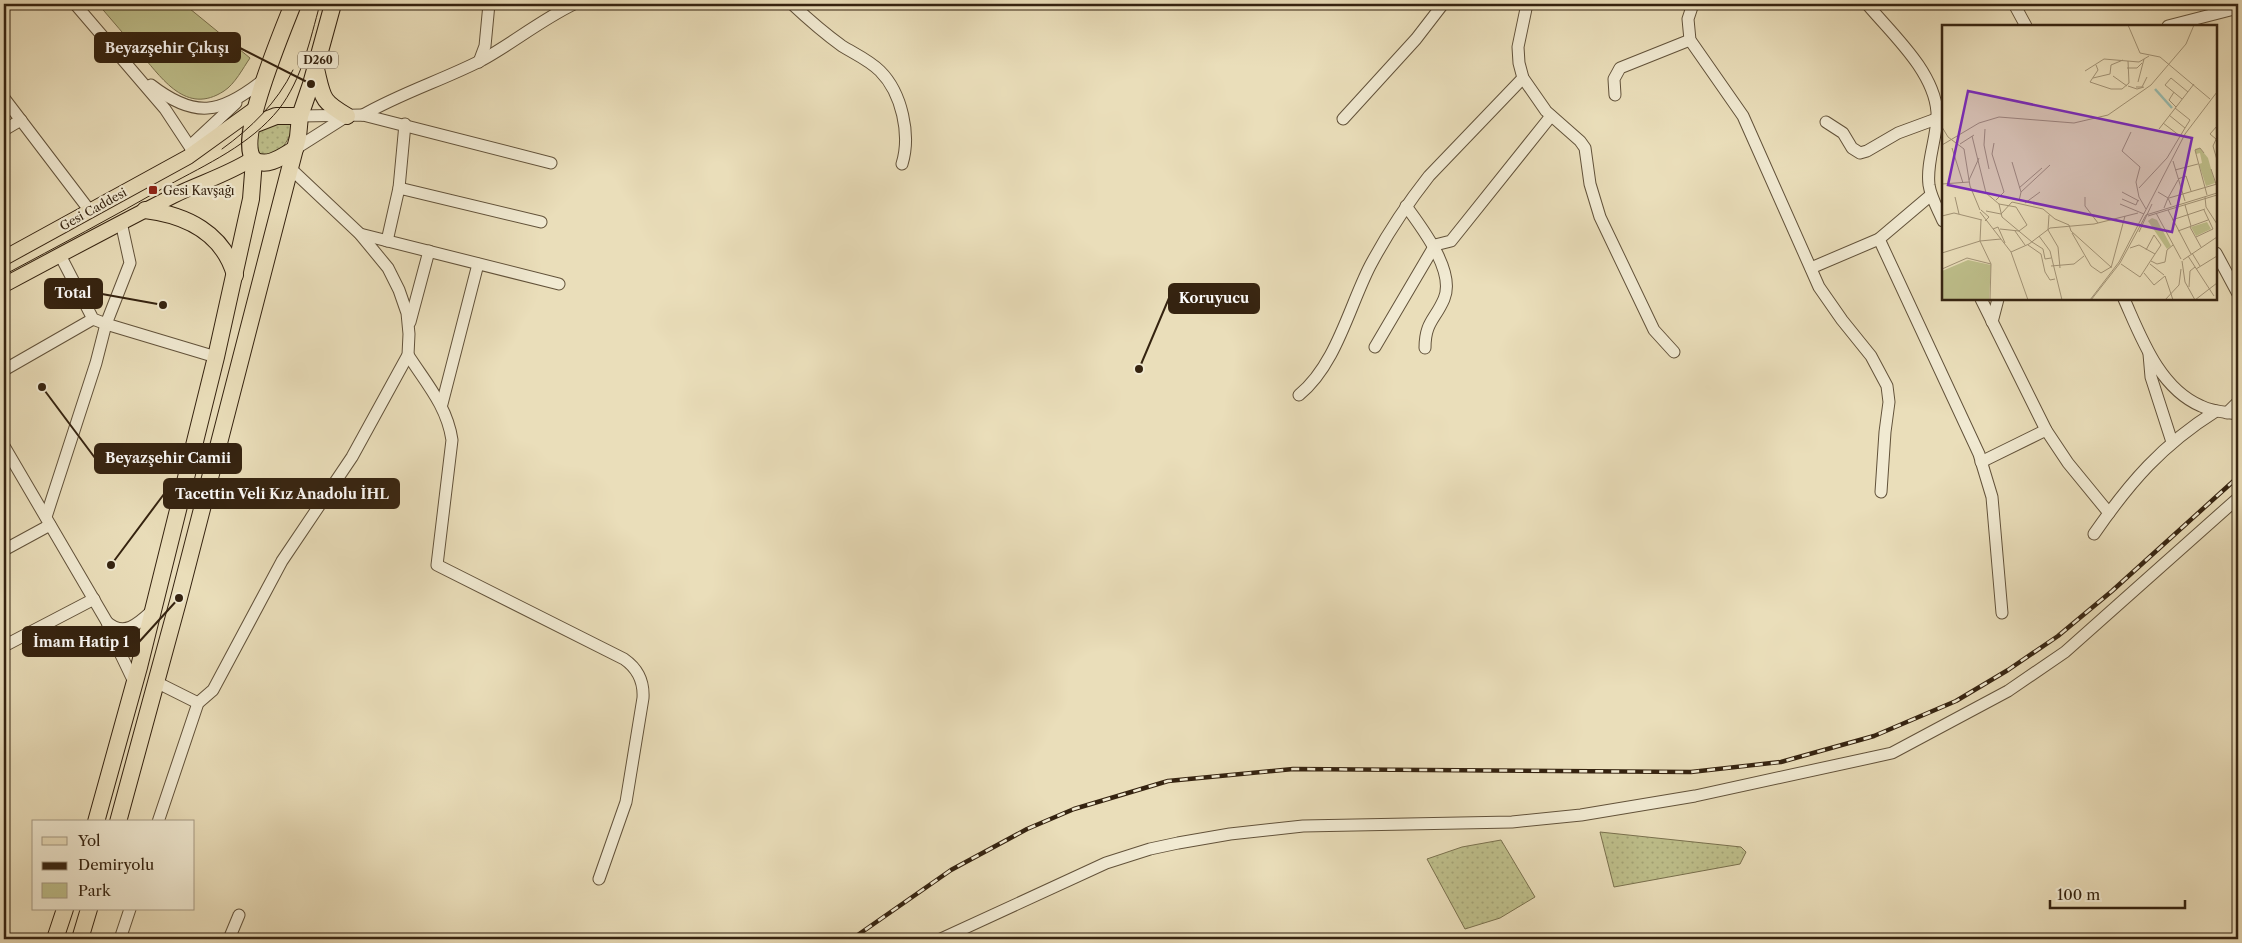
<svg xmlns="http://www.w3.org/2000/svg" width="2242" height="943" font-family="'Libre Caslon Text',serif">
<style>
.grass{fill:url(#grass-dots);stroke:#7a714e}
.green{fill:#bebf8b;stroke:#7a714e}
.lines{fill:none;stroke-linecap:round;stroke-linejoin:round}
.minor-casing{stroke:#62523a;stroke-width:13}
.major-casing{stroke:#352310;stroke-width:16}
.highway-casing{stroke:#352310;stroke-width:18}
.minor{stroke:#f1ead2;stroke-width:11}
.major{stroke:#eadeba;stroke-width:14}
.highway{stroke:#eadeba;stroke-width:16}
.tram{stroke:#352310;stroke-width:1}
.rail-casing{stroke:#352310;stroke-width:4.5}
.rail{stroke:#f1ead2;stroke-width:2.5;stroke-dasharray:8;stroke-linecap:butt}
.poi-dot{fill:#8f2418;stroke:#f1ead2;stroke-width:2}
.labels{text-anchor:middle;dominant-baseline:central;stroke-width:4.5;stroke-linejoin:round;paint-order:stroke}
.shield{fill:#f1ead2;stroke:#6d5f4a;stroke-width:1}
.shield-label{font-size:11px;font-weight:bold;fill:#352310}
.poi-label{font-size:12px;fill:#352310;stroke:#f1ead2;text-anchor:start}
.street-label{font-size:12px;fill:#352310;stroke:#f1ead2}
.inset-river{fill:none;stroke:#98bcb0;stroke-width:2.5}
.inset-road{fill:none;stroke:#a29376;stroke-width:1}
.view{fill:#7b2cbf;fill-opacity:0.15;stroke:#7b2cbf;stroke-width:2.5}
.inset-edge{fill:none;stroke:#352310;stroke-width:2.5}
.leader{fill:none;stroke:#352310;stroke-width:2}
.callout-dot{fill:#352310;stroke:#f1ead2;stroke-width:2}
.callout{fill:#352310;stroke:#352310;stroke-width:2}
.callout-label{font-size:14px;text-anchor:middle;font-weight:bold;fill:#fff}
</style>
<defs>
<pattern id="grass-dots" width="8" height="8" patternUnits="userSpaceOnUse" patternTransform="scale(1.25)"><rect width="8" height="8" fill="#bebf8b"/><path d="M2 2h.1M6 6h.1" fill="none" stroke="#a4a477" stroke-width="1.8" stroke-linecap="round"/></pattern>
</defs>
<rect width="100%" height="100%" fill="#eadeba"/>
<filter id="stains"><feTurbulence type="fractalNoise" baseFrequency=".004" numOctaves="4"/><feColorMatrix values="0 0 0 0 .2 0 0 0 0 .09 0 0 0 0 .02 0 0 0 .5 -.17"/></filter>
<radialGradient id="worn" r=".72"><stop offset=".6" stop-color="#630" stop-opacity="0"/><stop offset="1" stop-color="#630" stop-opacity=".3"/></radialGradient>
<g class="grass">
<path d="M289,122L293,125C288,144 279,158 257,154V127Z"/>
<polygon points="1600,832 1741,847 1746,852 1740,864 1614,887"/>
<polygon points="1501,840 1535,897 1500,918 1465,929 1427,859 1462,847"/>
</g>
<path class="green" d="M98,4H184L250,58C243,68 235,84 224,91C186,116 162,78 140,53C126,37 112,20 98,4Z"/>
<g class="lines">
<g class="minor-casing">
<g id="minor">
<polyline points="75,4 165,109 194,153"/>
<path d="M792,4C808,19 824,33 842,46C855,54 869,60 880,71C902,93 911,135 902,164"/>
<polyline points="1527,4 1518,47 1519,63 1523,78 1546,111 1580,141 1585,148 1590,184 1600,217 1654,330 1674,352"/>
<polyline points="1693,4 1688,19 1690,40 1743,116 1819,287 1842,320 1871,356 1887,386 1889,402 1885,432 1881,492"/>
<path d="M1867,4C1892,34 1934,71 1937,112C1938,136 1926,161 1929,185C1931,198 1938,209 1943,221"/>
<polyline points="2014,4 2026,26"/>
<polyline points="4,7 7,4"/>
<polyline points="2168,26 2238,8"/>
<polyline points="479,62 485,46 489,4"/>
<path d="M151,85C195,119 220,114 262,81"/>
<polyline points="1615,95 1614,79 1620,68 1690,40"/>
<polyline points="4,98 90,211"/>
<path d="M363,115C401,93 443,80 482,60C513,43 541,20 574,4"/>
<polyline points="300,116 363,115 551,163"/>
<polyline points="1343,119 1416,39 1443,4"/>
<polyline points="1826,122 1843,133 1852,148 1860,153 1867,151 1898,133 1936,119"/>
<polyline points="4,130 21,120"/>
<polyline points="190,146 236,103"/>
<polyline points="295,149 347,116"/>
<polyline points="399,188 405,124"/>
<path d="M1406,206C1421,227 1456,271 1444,299C1435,320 1425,322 1425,348"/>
<polyline points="121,222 130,263 106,324 216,357"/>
<polyline points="360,234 559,284"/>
<polyline points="1879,239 1979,454 1992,497 2002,613"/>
<polyline points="387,241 399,188 541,222"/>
<polyline points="2216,253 2238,294"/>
<polyline points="1811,268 1879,239 1931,195"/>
<polyline points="1981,299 2046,430 2068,463 2109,513"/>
<path d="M2124,299C2141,337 2159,388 2201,406C2213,412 2225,412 2238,414"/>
<polyline points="410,322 429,251"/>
<polyline points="1992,322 1998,299"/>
<polyline points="1375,347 1435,245 1451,241 1551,116"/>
<polyline points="2149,354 2151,377 2172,442"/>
<path d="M408,355C426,383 447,406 452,440L437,565L624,659C637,668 644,681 643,698L626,802L599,879"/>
<polyline points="4,370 93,319"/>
<path d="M1299,395C1336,365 1349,307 1370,266C1387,234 1407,204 1429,176L1523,78"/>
<polyline points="442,404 478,264"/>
<polyline points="2227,413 2238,402"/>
<polyline points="4,446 107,622 111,634 135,684"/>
<polyline points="1981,462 2046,430"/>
<polyline points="46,517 96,363 106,324 93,319 60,255"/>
<path d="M2094,534C2130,482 2162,445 2216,411"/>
<polyline points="4,550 50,525"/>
<path d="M107,622C125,638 140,622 153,610"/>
<polyline points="4,646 94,599"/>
<polyline points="156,682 198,703"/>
<polyline points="158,822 198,703 213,690 282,561 352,457 408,355 409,334 407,313 399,290 388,268 360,234 290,168"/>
<polyline points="120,939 130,909"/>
<polyline points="229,939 239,915"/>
<polyline points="941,939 1106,863 1150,849 1178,843 1230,834 1303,826 1512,822 1581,815 1695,796 1892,753 2008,691 2065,652 2238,498"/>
</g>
</g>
<g class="major-casing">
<g id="major">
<polyline points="4,258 188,157 256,108"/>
<path d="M4,285C60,255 116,225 173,196C199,183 227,175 252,159"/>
</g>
</g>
<g class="highway-casing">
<g id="highway">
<path d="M316,69C323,98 321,101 347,116"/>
<polyline points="253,125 276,116 300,116"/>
<path d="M254,160C268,168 283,156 295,149"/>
<path d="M145,210C186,215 223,233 235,275"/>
<path d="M96,822L139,667L216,357L251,199L254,160C236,139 283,30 293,4"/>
<polyline points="118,822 179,598 298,137 300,116 311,84 333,4"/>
<polyline points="55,939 65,909"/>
<polyline points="80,939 89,909"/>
</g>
</g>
<use href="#minor" class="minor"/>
<use href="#major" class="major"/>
<use href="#highway" class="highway"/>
<g class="tram">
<path d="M222,149C251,128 277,103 293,70"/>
<path d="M4,275C58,246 113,217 167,186C207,164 250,145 279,109C302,79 310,40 320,4"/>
</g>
<g class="rail-casing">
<polyline id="rail" points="852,939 951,870 1027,829 1074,809 1168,781 1293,769 1691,772 1781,762 1874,736 1956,701 2008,670 2058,636 2112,591 2238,477"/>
</g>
<use href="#rail" class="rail"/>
</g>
<rect class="poi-dot" x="148" y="185" width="10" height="10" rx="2.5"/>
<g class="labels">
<rect class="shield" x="298" y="51.5" width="40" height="17" rx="4"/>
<g class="shield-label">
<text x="318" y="60">D260</text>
</g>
<g class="poi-label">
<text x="163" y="190">Gesi Kavşağı</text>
</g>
<g class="street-label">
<text transform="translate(93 209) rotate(-29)">Gesi Caddesi</text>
</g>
</g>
<g transform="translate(1942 25)">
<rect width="275" height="275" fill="#eadeba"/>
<path d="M258,123L266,133L273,158L264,161L257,139L260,138L258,128L254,129L253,124ZM210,193L215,195L229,221L225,224L206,196ZM265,197L269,204L254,211L249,202ZM26,235L49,240L47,275H0V246Z" fill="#bebf8b"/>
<path class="inset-river" d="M213,64L230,83"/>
<path class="inset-road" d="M186,0L198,28L218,32L268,74M154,40L156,45L148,57L169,64H180L187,58L186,36M185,43H195L200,38M143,46L162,34L197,37L207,31M171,51L185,61M151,53L168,49L169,40L181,35M196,57L202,34M186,61L195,64L202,62M194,62H200L205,52M232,67L227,75L234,82M240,74L223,60L229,53L246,67M233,83L248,95L243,103M221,98L238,111M0,102L6,112L22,124L28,161L38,185M43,104L42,120L47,144M217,104L252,59M189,107L180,126L198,142L194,157L197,172L204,184M30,111L44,168L57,179L60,192L90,217M275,112L271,121L275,135M274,114L268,109L275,101M52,118L50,129L62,167L54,175M18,119L32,110M0,120L37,98L57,92L132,98L166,90L209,60L244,19L252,0M10,123L21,158M262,128L258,123L253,125L265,170M231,136L243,176M70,137L79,167L77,176M269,144L274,159M233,145L256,139M236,154L244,151L249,166M27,155L37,133M0,159L27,157M77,163L100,143M197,163L225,133L243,103L227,90M79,167L108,140M180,167L197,176M216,167L226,173L222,183M13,172L17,189M143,172V181L156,198M263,172L264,182L275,199M227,173L275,159M180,174L194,180L196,175M83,178L98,167M57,179L74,182L85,200L77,206L58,204M178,179L202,189M229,180L226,173L236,155M243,180L249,201M39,185L47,192L43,196M226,185L249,229M44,186L59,189M38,187L69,227L86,275M214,188L239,234M59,189L70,177L101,184L113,194L127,200L129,206L169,242M107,190L106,205L116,222L118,243M0,191L12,188L40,195M206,191L275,170M39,195L38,216L49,239M230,195L263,184M248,202L259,222M51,204L56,202L63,218M73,206L83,220M236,206L266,195M197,207L210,179M130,208L149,241L159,248L169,242M97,211L108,226L120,275M254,212L271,204L262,185M90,217L101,224L103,234L109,233M86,220L99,229L103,247L108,255L113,254M204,225L212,210L219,220L213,229M69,227L87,219L108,203L152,199L196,188M0,228L38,216L59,214M250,228L258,241M246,231L272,271M241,235L275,212M209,236L215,239L223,237L225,225L231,220M240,236L243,257L253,275L275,258M179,239L198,252L213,229L197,220L188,223M208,239L222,250M109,241L132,239L142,231M169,243L183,191M0,244L25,233L49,239L48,275M254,244L275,231M202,248L212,260L223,251L231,275M247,262L248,246L253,242M148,275L177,237L243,109L275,67M149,275L178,238L204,190L275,168M223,275L237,260L239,244"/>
<path class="view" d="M26,66L250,113L230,207L6,160Z"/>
<rect width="275" height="275" class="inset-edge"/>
</g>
<path class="leader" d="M311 84L240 48M163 305L102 294M1139 369L1169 298M42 387L95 458M111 565L164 494M179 598L139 642"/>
<g class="callout-dot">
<circle cx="311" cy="84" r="5"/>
<circle cx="163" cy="305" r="5"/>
<circle cx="1139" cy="369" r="5"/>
<circle cx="42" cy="387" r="5"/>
<circle cx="111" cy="565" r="5"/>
<circle cx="179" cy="598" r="5"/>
</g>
<g class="callout">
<rect x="95" y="33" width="145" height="29" rx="5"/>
<rect x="45" y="279" width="57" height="29" rx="5"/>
<rect x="1169" y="284" width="90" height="29" rx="5"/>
<rect x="95" y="444" width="146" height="29" rx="5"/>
<rect x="164" y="479" width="235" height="29" rx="5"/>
<rect x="23" y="627" width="116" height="29" rx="5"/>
</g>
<g class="callout-label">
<text x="167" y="53">Beyazşehir Çıkışı</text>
<text x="73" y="298">Total</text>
<text x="1214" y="303">Koruyucu</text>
<text x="168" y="463">Beyazşehir Camii</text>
<text x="282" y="499">Tacettin Veli Kız Anadolu İHL</text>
<text x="81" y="647">İmam Hatip 1</text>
</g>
<rect width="2242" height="943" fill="none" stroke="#eadeba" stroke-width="20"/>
<rect x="5" y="5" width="2232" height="933" fill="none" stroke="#352310" stroke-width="2.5"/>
<rect x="10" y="10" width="2222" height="923" fill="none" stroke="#352310"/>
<rect x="32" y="820" width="162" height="90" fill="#f1ead2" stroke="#a69a84"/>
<rect x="42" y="837" width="25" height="8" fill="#eadeba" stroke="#a69a84"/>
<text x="78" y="846" font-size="15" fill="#352310">Yol</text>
<rect x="42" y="862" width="25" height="8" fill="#352310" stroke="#a69a84"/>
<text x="78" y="870" font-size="15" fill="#352310">Demiryolu</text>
<rect x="42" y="883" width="25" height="15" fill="#bebf8b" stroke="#a69a84"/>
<text x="78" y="896" font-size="15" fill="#352310">Park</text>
<path d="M2050 900v8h135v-8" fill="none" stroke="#352310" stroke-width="2.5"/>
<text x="2057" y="900" font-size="15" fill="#352310" stroke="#f1ead2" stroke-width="4" paint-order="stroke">100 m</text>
<rect width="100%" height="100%" filter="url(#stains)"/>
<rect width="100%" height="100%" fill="url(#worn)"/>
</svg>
